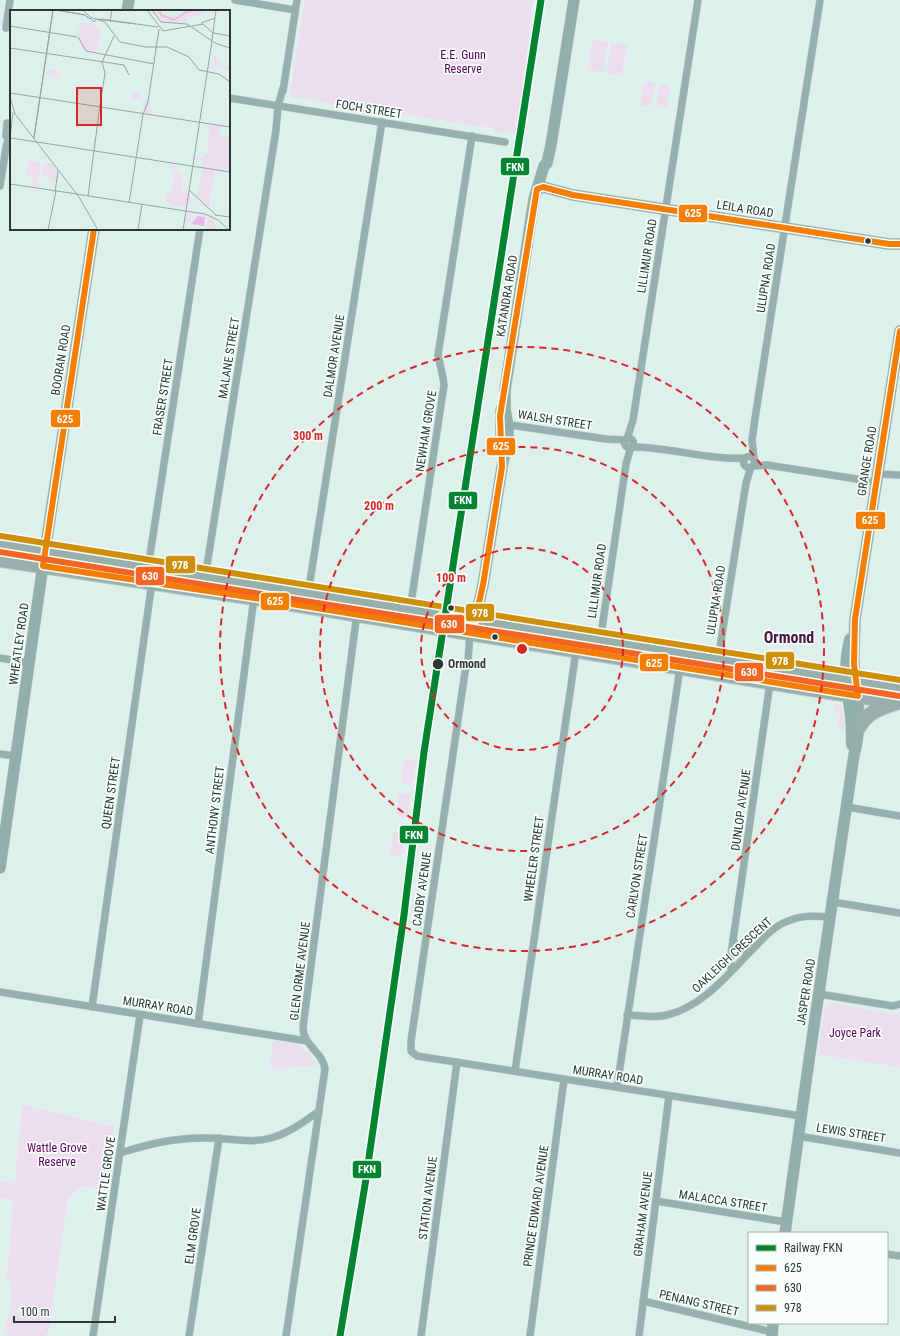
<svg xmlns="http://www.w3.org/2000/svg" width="900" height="1336" font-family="'Roboto Condensed',sans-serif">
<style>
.green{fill:#ecddef}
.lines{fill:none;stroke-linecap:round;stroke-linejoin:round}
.street-casing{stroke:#bfcdca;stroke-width:8}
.secondary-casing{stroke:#bfcdca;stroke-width:12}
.highway-casing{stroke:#bfcdca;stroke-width:16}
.street{stroke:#96b0ab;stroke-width:7}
.secondary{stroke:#93afa9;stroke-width:11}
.highway{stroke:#98afab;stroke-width:14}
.bus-1-casing{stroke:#f8fefc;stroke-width:9}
.bus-2-casing{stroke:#f8fefc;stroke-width:9}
.bus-3-casing{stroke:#f8fefc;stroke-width:9}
.bus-1{stroke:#f47e03;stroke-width:6}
.bus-2{stroke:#f26522;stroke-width:6}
.bus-3{stroke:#ce900a;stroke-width:6}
.rail-1-casing{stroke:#f8fefc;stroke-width:10}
.rail-1{stroke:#028430;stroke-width:7}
.ring{fill:none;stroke:#d62828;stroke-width:2;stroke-dasharray:7 5}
.bus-dot{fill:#2b3834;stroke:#f8fefc;stroke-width:1.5}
.labels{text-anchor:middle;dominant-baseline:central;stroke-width:3.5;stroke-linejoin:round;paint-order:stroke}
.park-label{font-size:12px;fill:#62015f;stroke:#f8fefc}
.street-label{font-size:12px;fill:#2b3834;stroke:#f8fefc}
.stop-label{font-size:12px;font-weight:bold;fill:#2b3834;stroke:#f8fefc;text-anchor:start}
.district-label{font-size:16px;font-weight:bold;fill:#461443;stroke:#f8fefc}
.inset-river{fill:none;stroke:#ebb9e9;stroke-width:2}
.inset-road{fill:none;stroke:#96a6a2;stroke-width:1}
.view{fill:#d62828;fill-opacity:0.15;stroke:#d62828;stroke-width:2}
.inset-edge{fill:none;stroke:#2b3834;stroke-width:2}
.centre{fill:#d62828;stroke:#f8fefc;stroke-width:2}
.ring-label{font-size:12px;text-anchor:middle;font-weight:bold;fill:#d62828;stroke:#f8fefc;stroke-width:3.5;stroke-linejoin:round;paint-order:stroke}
.line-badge{stroke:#f8fefc;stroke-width:1.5}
.badge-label{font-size:11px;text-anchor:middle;font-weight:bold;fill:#fff}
</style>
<rect width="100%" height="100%" fill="#def0ec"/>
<g class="green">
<polygon points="305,0 533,0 520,107 515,134 494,131 494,129 492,128 292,97 290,94"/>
<polygon points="592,40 608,42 603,72 588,70"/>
<polygon points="611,43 627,45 622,75 607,73"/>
<polygon points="644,81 655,83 651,106 640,105"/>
<polygon points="659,84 670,85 667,109 656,107"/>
<path d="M833,704L840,705C844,713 845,721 845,730L838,729L840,713L835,712Z"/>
<polygon points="404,759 416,760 412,784 401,783"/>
<polygon points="399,793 411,794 407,818 396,817"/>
<polygon points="393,832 405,834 402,857 390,856"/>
<polygon points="829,1003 900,1015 900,1067 818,1054 825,1007"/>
<path d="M273,1041L300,1045L312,1057L317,1065C309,1066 286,1067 281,1071L270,1066Z"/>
<polygon points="22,1105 114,1127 111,1136 103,1189 81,1186 68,1198 48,1334 45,1333 45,1336 19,1336 3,1334 11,1309 11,1281 7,1280 13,1200 0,1197 0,1182 15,1183"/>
</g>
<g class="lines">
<g class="street-casing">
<g id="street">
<polyline points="235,0 295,10"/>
<polyline points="6,28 10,0"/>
<polyline points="283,91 297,0"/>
<polyline points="229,98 505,142"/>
<polyline points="6,136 7,123"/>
<polyline points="0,186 6,148 11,127"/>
<polyline points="504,424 606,439 626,440"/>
<circle cx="629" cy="443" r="4.5"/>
<polyline points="627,439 633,420 698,0"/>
<path d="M632,447C670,447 707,460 745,458"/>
<circle cx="749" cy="462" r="5.5"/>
<polyline points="754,458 752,440 756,412 820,0"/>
<polyline points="753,466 767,465 876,482"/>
<polyline points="878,474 900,475"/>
<polyline points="148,568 200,229"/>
<polyline points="205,578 276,130 278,106 283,88"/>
<polyline points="308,594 382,122"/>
<polyline points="410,610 444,385 443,378 438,355 472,136"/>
<polyline points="470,633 468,661 465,672 411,1041 411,1051 417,1056 801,1116"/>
<polyline points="600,642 626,464 631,447"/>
<polyline points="0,658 29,663"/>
<polyline points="716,673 746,483 751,467"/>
<polyline points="878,682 888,678 900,680"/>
<polyline points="0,754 16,756"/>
<polyline points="847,807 900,816"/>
<polyline points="833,902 900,913"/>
<polyline points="733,940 739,949 749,952"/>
<polyline points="732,969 730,966 730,961 770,683"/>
<polyline points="0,992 307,1041"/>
<polyline points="819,994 893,1006 900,1004"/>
<polyline points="92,1007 152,582"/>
<path d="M627,1015C641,1016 654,1018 667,1015C705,1006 730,971 757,945C767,934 777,924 791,920C803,915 817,916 830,917"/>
<polyline points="198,1024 254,598"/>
<polyline points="515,1071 576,651"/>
<polyline points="617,1087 680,668"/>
<polyline points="798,1136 900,1153"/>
<path d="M120,1153C149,1144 177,1137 207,1138C229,1138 250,1144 271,1138C289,1133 304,1122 319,1111"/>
<polyline points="656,1201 786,1222"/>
<polyline points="887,1254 900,1256"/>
<polyline points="643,1301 772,1332"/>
<polyline points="93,1336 140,1015"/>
<polyline points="189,1336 219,1138"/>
<path d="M286,1336L325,1069C323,1052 303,1046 303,1027L357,613"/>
<polyline points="421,1336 457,1062"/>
<polyline points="530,1336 564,1079"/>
<polyline points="639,1336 669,1096"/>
</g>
</g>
<g class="secondary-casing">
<g id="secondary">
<polyline points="127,11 129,0"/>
<polyline points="537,189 543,187 573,195 889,244 900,244"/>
<polyline points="501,410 501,449"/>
<polyline points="476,628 475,620 483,585 502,467 508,438 508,426 505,409 505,390 534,199 544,166 547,163 551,145 574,0"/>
<path d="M850,639C842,669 848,690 851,720C852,728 851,736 852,745"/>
<polyline points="0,868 44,558 94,229"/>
<path d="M785,1233L810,1053L854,755C863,723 857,698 854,666C853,650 855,634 855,619L900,331"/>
<polyline points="772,1336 773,1323"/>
</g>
</g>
<g class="highway-casing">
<g id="highway">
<polyline points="0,544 900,688"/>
<polyline points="0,560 254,598 829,692 900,702"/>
<path d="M859,727C869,711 879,709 896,703"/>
</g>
</g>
<use href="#street" class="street"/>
<use href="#secondary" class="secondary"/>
<use href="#highway" class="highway"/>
<g class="bus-1-casing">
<g id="bus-1">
<polyline points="94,229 43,566 254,598 858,696 854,664 855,619 900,331"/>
<polyline points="442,615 475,620 483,585 502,467 500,416 537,189 543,187 573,195 889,244 900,244"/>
</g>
</g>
<g class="bus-2-casing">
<polyline id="bus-2" points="0,552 899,696"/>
</g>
<g class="bus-3-casing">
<polyline id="bus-3" points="1,536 900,680"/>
</g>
<use href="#bus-1" class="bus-1"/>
<use href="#bus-2" class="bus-2"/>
<use href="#bus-3" class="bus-3"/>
<g class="rail-1-casing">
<polyline id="rail-1" points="340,1336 365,1185 404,915 424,752 541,0"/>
</g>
<use href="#rail-1" class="rail-1"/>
</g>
<g class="ring">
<circle cx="522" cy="649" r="101"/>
<circle cx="522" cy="649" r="202"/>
<circle cx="522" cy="649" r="302"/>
</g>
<g class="bus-dot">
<circle cx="868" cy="241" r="3.5"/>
<circle cx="451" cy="608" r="3.5"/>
<circle cx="495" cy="637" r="3.5"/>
<circle cx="438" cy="664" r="6"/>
</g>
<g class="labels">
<g class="park-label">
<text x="463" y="55">E.E. Gunn<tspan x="463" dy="14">Reserve</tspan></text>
<text x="855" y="1033">Joyce Park</text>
<text x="57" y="1148">Wattle Grove<tspan x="57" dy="14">Reserve</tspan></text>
</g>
<g class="street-label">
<text transform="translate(369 109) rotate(9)">FOCH STREET</text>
<text transform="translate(745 209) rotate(9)">LEILA ROAD</text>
<text transform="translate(647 256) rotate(-81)">LILLIMUR ROAD</text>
<text transform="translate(766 278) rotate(-81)">ULUPNA ROAD</text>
<text transform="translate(507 296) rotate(-81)">KATANDRA ROAD</text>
<text transform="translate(334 356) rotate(-81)">DALMOR AVENUE</text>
<text transform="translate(229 358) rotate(-81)">MALANE STREET</text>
<text transform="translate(61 360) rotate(-81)">BOORAN ROAD</text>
<text transform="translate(163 397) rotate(-81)">FRASER STREET</text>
<text transform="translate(555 420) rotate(9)">WALSH STREET</text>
<text transform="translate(426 431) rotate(-81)">NEWHAM GROVE</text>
<text transform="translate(867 461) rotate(-81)">GRANGE ROAD</text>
<text transform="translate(597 581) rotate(-82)">LILLIMUR ROAD</text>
<text transform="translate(716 600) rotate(-81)">ULUPNA ROAD</text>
<text transform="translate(19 644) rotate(-82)">WHEATLEY ROAD</text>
<text transform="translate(111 793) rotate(-82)">QUEEN STREET</text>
<text transform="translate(215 810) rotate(-83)">ANTHONY STREET</text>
<text transform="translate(741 810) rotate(-82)">DUNLOP AVENUE</text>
<text transform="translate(534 859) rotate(-82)">WHEELER STREET</text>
<text transform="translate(637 876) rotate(-81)">CARLYON STREET</text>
<text transform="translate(422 889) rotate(-82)">CADBY AVENUE</text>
<text transform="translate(732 955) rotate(-43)">OAKLEIGH CRESCENT</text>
<text transform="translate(300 971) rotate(-83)">GLEN ORME AVENUE</text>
<text transform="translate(806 992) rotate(-81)">JASPER ROAD</text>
<text transform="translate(158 1006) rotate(9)">MURRAY ROAD</text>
<text transform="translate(608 1075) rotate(9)">MURRAY ROAD</text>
<text transform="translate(851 1133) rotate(9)">LEWIS STREET</text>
<text transform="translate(106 1174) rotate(-82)">WATTLE GROVE</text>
<text transform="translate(428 1198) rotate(-83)">STATION AVENUE</text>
<text transform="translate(723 1201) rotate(9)">MALACCA STREET</text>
<text transform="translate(536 1206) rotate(-82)">PRINCE EDWARD AVENUE</text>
<text transform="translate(643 1214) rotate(-83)">GRAHAM AVENUE</text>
<text transform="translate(193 1236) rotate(-82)">ELM GROVE</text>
<text transform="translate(699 1303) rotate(13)">PENANG STREET</text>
</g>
<g class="stop-label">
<text x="448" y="664">Ormond</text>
</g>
<g class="district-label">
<text x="789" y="637">Ormond</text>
</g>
</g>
<g transform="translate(10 10)">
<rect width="220" height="220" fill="#def0ec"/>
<path d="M147,0H152L151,5L160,9L170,0L164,9L175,4L177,0H206L205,3L196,1L192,5L176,7L178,12H154L144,2ZM70,13H83L91,20L87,42L76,41L68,26ZM201,42L214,56L220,55V65L211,54L210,58L205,57ZM43,60L51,62L49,70L34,63ZM125,83L130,84L132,91L139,93L143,104L134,103L135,96L131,91L121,89L120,86ZM200,114L211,116L209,126L220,127V161H217L216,162L213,161H216L212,156L211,161L207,158L205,160L199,197L180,193L178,190L180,183L182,193L197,195L187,186L195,151L193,158L191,157L192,150L185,149L186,153L184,151V148L194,149L185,147L193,148L196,143L200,144L197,135ZM19,150L31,153L27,177L21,176L23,168L16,165ZM34,152L43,154L48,161L46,171L32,165ZM161,156H166L165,163L167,160L168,163L165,164L173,165L172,181L179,182L176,197L160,195V192L156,191V184H161L164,167L162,166L161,163L164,166V162ZM177,202L195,205L203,210L207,220H196L197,210H201L197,207L196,210V207L187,204L178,205L183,206V210L176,214Z" fill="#ecddef"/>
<path d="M188,206L195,207L194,216L181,214Z" fill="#ebb9e9"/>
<path class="inset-river" d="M150,0L151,5L164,10L176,2L184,0"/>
<path class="inset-road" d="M46,0L75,5L78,8M46,0L75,5L80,9M73,0L80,7L95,12L110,32L136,37H157L179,47L189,60L209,64L220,72M137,0L153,21L181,16M142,0L151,12L177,14L205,33L220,38M80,8L84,12L86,9L126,14M91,9L148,17M100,12L102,0M191,13L205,8M0,16L67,27M182,16L193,14L203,23M203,23L220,26M68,27L76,41L144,54M202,30L206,0M0,38L114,55L119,65M0,83L220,117M0,87L5,104L69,187L88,220M90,96L95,63L92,52L104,26M24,127L43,0M0,128L27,132M24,128L43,0M0,129L3,102M27,132L220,162M0,174L67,184M179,180L206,205M45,182L48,161M66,184L195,204L208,210L219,220M78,186L90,95M119,193L133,104L138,92L149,19M205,205L220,207M38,220L46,181M128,220L132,194M173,220L202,31"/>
<path class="view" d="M67,78H91V115H67Z"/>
<rect width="220" height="220" class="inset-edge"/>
</g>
<circle cx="522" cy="649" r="6" class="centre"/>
<g class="ring-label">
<text x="308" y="440">300 m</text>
<text x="379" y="510">200 m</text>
<text x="451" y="582">100 m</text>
</g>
<g class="line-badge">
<rect x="500" y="157" width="30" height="19" rx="4" fill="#028430"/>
<rect x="678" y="204" width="30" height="19" rx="4" fill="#f47e03"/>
<rect x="50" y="409" width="31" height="19" rx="4" fill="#f47e03"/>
<rect x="486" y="437" width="30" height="19" rx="4" fill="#f47e03"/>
<rect x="448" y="491" width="30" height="19" rx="4" fill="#028430"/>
<rect x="855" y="511" width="31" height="19" rx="4" fill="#f47e03"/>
<rect x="165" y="555" width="31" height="19" rx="4" fill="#ce900a"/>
<rect x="135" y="566" width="30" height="20" rx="4" fill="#f26522"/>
<rect x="260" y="592" width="30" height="19" rx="4" fill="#f47e03"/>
<rect x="465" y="603" width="30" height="19" rx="4" fill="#ce900a"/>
<rect x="434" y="614" width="31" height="20" rx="4" fill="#f26522"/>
<rect x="765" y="651" width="30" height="19" rx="4" fill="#ce900a"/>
<rect x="639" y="653" width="30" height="19" rx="4" fill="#f47e03"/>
<rect x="734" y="662" width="30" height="20" rx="4" fill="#f26522"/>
<rect x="399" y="825" width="30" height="19" rx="4" fill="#028430"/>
<rect x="352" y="1160" width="30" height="19" rx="4" fill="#028430"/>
</g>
<g class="badge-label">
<text x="515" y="171">FKN</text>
<text x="693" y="217">625</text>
<text x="65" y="423">625</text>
<text x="501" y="450">625</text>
<text x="463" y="504">FKN</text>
<text x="870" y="524">625</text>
<text x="180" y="569">978</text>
<text x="150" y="580">630</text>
<text x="275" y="605">625</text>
<text x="480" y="617">978</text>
<text x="449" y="628">630</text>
<text x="780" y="665">978</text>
<text x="654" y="667">625</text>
<text x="749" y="676">630</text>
<text x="414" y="839">FKN</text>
<text x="367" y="1173">FKN</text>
</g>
<rect x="748" y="1232" width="140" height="92" fill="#f8fefc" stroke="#a6afac"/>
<rect x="756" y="1245" width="20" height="6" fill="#028430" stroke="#a6afac"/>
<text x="784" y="1252" font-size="12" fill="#2b3834">Railway FKN</text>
<rect x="756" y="1265" width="20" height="6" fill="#f47e03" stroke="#a6afac"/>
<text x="784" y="1272" font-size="12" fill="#2b3834">625</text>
<rect x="756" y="1285" width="20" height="6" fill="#f26522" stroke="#a6afac"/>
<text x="784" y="1292" font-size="12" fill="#2b3834">630</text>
<rect x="756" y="1305" width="20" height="6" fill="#ce900a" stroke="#a6afac"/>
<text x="784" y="1312" font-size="12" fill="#2b3834">978</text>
<path d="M14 1316v6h101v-6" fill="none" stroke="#2b3834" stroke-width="2"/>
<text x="20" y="1316" font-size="12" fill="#2b3834" stroke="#f8fefc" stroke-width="3" paint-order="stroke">100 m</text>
</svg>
